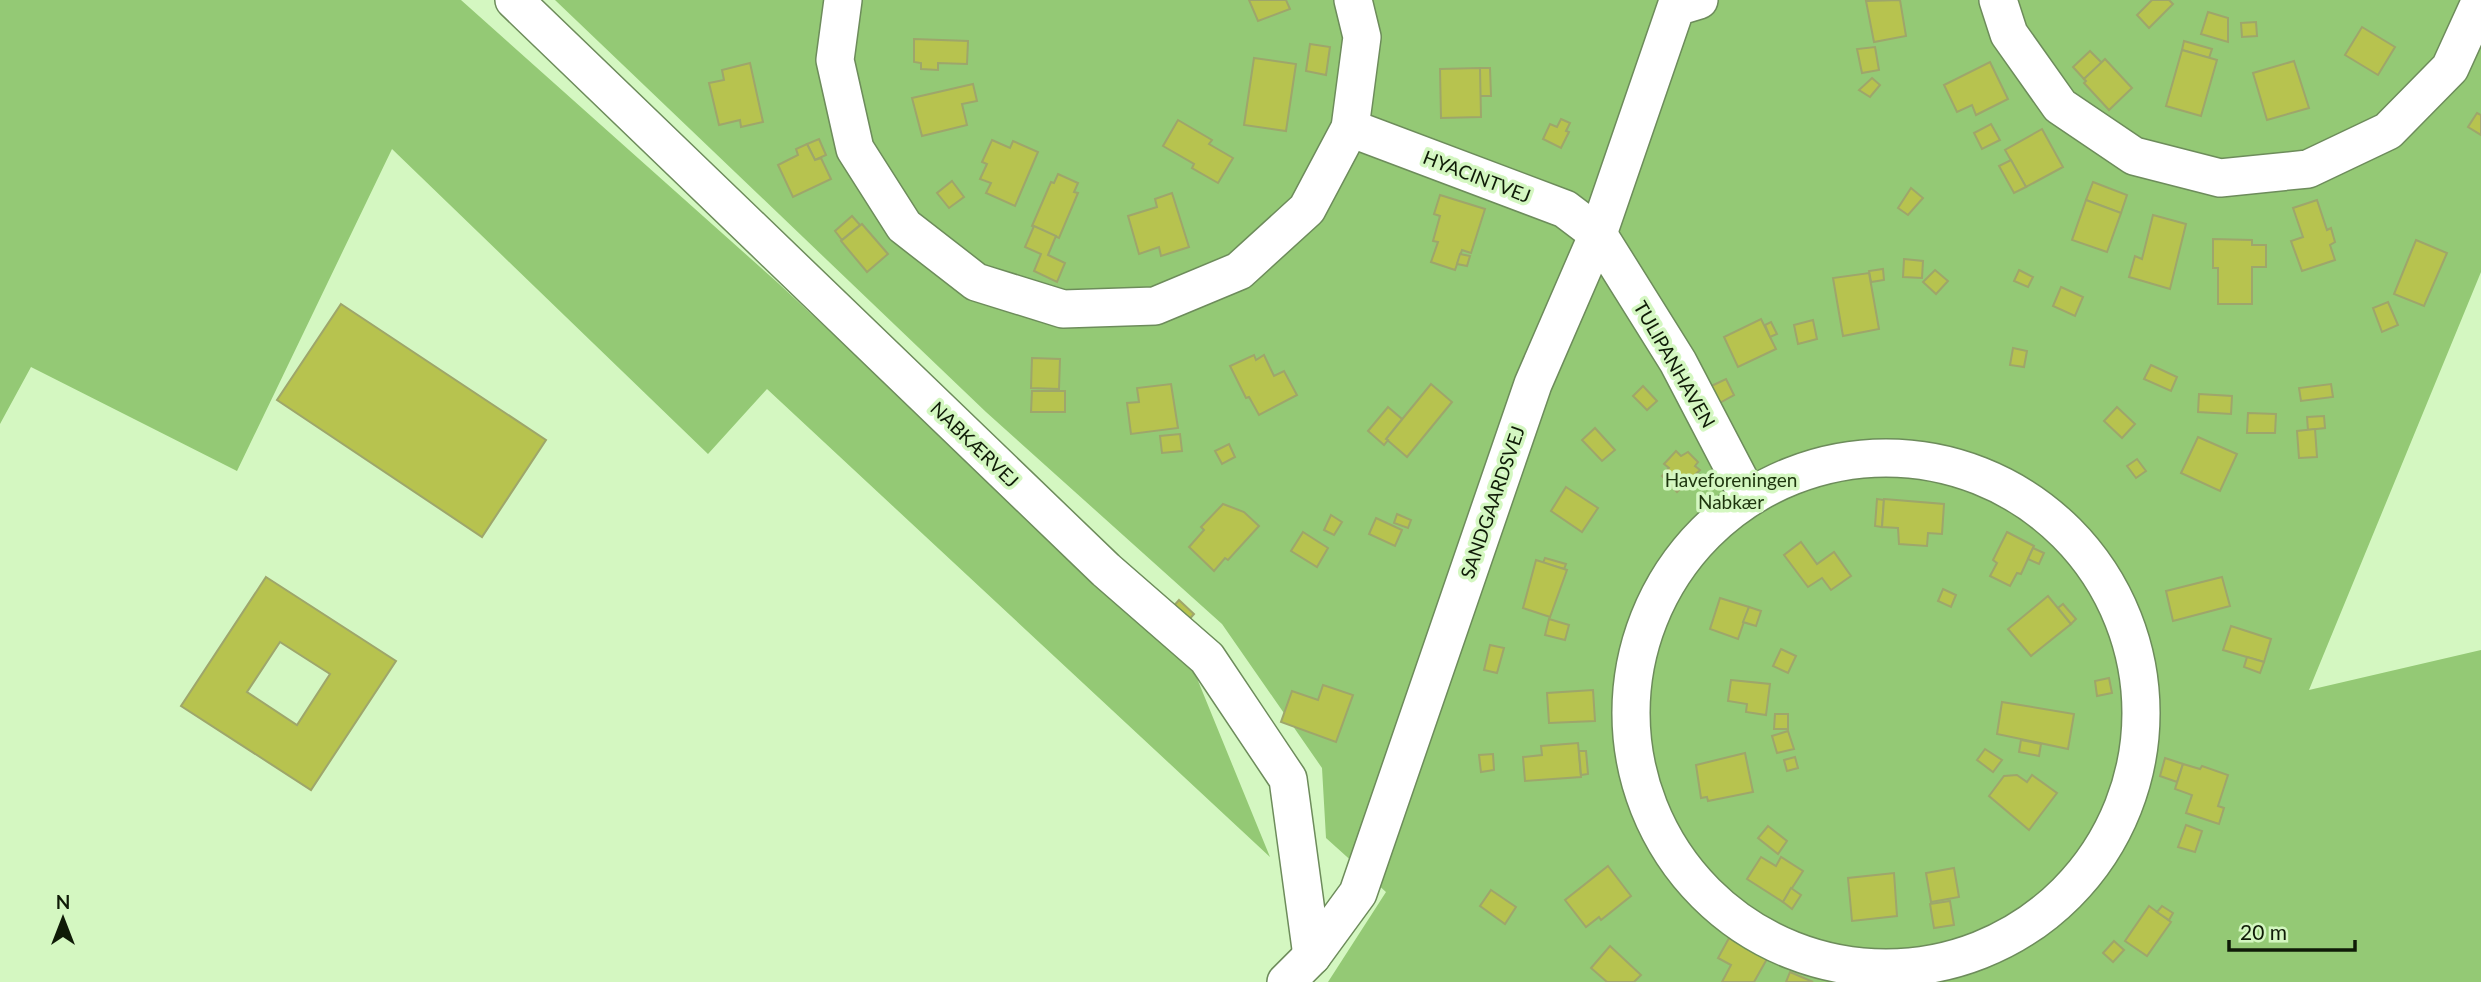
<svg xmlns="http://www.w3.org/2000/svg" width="2481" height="982" font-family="Lato,sans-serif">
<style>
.green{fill:#94c975}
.building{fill:#b7c34f;stroke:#9ea66b;stroke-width:2;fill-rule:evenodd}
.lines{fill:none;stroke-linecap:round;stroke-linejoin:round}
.street-casing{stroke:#6d8c5b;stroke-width:40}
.street{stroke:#fff;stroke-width:37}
.labels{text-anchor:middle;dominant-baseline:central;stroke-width:7;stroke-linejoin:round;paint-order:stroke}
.street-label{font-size:19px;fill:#0f1b07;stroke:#d4f7c1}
.park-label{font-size:19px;fill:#1d340d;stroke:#d4f7c1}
</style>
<rect width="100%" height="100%" fill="#d4f7c1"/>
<g class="green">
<polygon points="0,0 461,0 778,283 1194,671 1270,857 767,389 708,454 392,149 237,471 31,367 0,424"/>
<polygon points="555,0 2481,0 2481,272 2309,690 2481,650 2481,982 1328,982 1386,892 1326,838 1322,768 1222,624 986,412"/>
</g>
<g class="building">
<polygon points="1249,0 1286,0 1290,9 1258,21"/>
<polygon points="1900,0 1906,36 1874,42 1866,1"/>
<polygon points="2152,0 2169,0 2173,4 2149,28 2137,15"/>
<polygon points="2208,12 2228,18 2228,42 2201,34"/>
<polygon points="2256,22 2257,36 2242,37 2241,23"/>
<polygon points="2362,27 2395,47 2378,75 2345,55"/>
<polygon points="914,39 968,41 967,64 938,63 938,70 921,69 921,63 914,62"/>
<polygon points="2184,41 2212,49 2209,58 2182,50"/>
<polygon points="1310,44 1330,47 1326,75 1306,71"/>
<polygon points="1875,47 1879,70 1862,73 1857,49"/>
<polygon points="2182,50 2217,60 2201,116 2166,106"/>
<polygon points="2090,51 2102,63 2084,79 2073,67"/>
<polygon points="1254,58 1296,64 1286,131 1244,125"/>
<polygon points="2105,59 2132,88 2109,110 2084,83 2086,81 2084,79"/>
<polygon points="2294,61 2309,108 2267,120 2253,73"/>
<polygon points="1990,62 2008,99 1976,115 1972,105 1957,112 1944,85"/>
<polygon points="750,63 763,122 741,127 740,120 719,125 709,83 724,80 722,70"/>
<polygon points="1480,68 1490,68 1491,96 1480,96"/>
<polygon points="1480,68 1481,117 1441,118 1440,69"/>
<polygon points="1872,78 1880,85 1870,97 1859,90"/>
<polygon points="973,84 977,101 962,104 967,125 922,136 912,98"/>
<polygon points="2477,113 2481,115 2481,135 2468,127"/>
<polygon points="1561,119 1570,123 1566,131 1569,132 1561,148 1543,139 1550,124 1557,127"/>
<polygon points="1178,120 1212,140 1209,144 1233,158 1218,183 1192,168 1194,164 1163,146"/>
<polygon points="1991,124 2000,140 1982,149 1974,133"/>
<polygon points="2042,129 2063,167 2026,187 2005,150"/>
<polygon points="819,139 826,155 815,160 807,144"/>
<polygon points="992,140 1010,148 1013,141 1038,152 1015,206 986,193 991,183 980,179 987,164 982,162"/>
<polygon points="807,144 815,160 821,158 831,179 793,197 778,165 798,155 796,149"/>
<polygon points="2011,160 2026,187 2014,193 1999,166"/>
<polygon points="1058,174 1078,183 1074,192 1078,193 1059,238 1032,226 1051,182 1054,183"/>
<polygon points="952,181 964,197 949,208 937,193"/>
<polygon points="2093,182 2127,195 2121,213 2086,200"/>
<polygon points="1911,188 1923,198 1908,215 1898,208"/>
<polygon points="1172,193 1189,247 1161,256 1159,247 1139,254 1128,216 1157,207 1155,199"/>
<polygon points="1440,195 1485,209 1471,253 1462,250 1455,270 1431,262 1438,242 1433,241 1440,216 1434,214"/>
<polygon points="2086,200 2121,213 2107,252 2072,240"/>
<polygon points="2317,200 2327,230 2331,228 2335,242 2330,245 2335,260 2302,271 2291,241 2303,237 2293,208"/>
<polygon points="2153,215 2186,224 2170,289 2129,277 2135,256 2142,259"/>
<polygon points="852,216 860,225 842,240 835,231"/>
<polygon points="862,224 888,254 867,272 841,241"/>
<polygon points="1034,226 1056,236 1048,255 1065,263 1057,282 1034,271 1041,254 1025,247"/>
<polygon points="2213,239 2252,240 2252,245 2266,245 2266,267 2252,267 2252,304 2218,304 2218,268 2213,268"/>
<polygon points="2416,240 2447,253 2424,306 2394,294"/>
<polygon points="1460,254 1470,256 1467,266 1457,264"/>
<polygon points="1904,259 1923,261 1922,278 1903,277"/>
<polygon points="1883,269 1884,280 1871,282 1869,271"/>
<polygon points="1935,270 1948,281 1936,294 1923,282"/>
<polygon points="2019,270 2033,277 2028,287 2014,281"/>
<polygon points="1869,273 1879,329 1843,336 1833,278"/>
<polygon points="2061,287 2083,297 2075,316 2053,306"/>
<polygon points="2388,302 2398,325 2382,332 2373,308"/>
<polygon points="341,304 546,440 482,537 277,400"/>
<polygon points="1761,319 1776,349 1738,367 1724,337"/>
<polygon points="1813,320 1817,339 1798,344 1794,325"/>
<polygon points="1771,322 1777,334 1770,337 1765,325"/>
<polygon points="2013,348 2027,351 2024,367 2010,365"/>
<polygon points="1254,355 1256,360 1264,355 1274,376 1284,371 1297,395 1259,415 1249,397 1246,398 1230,366"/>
<polygon points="1032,358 1060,359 1059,389 1031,388"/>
<polygon points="2151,365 2177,377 2171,391 2144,379"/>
<polygon points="1726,379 1734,395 1716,405 1707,388"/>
<polygon points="1171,384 1178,428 1131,434 1127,403 1139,402 1137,388"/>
<polygon points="1431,384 1452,402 1407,457 1386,439"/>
<polygon points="2331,384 2333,397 2301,401 2299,388"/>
<polygon points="1643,386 1657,401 1647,410 1633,396"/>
<polygon points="1032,391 1065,391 1065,412 1031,412"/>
<polygon points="2199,394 2232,396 2231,414 2198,412"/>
<polygon points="1388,407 1402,419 1386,439 1388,440 1384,445 1368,431"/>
<polygon points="2117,407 2135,424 2122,438 2104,421"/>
<polygon points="2248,413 2276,414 2275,433 2247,433"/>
<polygon points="2324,416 2325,428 2308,430 2307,417"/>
<polygon points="1595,428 1615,450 1602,461 1582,440"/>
<polygon points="2315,429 2317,457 2299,458 2297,431"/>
<polygon points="1180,434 1182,451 1162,453 1160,436"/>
<polygon points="2198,437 2237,454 2220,491 2181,473"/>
<polygon points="1229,444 1235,457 1222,464 1215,451"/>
<polygon points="1676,451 1681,456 1688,452 1698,462 1695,466 1700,470 1677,492 1662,476 1669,468 1664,464"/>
<polygon points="2137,459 2146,471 2136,478 2127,466"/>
<polygon points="1566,487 1598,508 1582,532 1551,511"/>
<polygon points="1877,499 1884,500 1882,527 1875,526"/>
<polygon points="1884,499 1944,504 1942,534 1928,533 1927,546 1899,544 1898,528 1882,527"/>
<polygon points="1223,504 1244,512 1259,526 1228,560 1225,558 1214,571 1189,547 1204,530 1201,527"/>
<polygon points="1397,514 1411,520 1408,528 1394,523"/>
<polygon points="1331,515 1342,522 1334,535 1324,530"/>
<polygon points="1376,518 1402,530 1395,546 1369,534"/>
<polygon points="1303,532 1328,548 1317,567 1291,551"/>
<polygon points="2007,532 2034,546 2021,574 2017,573 2010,586 1990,576 1997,563 1993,560"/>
<polygon points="1801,542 1817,564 1834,552 1851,576 1831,590 1822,578 1808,587 1784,555"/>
<polygon points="2033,548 2044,553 2039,564 2028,559"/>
<polygon points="1545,558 1566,564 1564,569 1543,563"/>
<polygon points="1536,560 1567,570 1550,617 1523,608"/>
<path d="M266,577L396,661L311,790L181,706ZM280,642L330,674L297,725L247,692Z"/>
<polygon points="2222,577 2230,606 2173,621 2166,591"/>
<polygon points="1943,589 1956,595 1951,607 1938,601"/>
<polygon points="2048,596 2071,624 2031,656 2008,629"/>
<polygon points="1720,598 1749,607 1738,639 1710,629"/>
<polygon points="1179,600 1194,614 1186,623 1171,609"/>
<polygon points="2063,604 2076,619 2071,624 2058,608"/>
<polygon points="1749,607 1761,611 1756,626 1743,622"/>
<polygon points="1549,619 1569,625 1565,640 1545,635"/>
<polygon points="2231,626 2271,639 2264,662 2223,650"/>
<polygon points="1490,645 1504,648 1497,673 1484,670"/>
<polygon points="1781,649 1796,656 1788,673 1773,666"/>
<polygon points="2247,657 2264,662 2260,673 2244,667"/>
<polygon points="2109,678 2112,693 2097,696 2095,681"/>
<polygon points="1731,680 1770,684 1766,715 1746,712 1747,704 1728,701"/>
<polygon points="1323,685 1353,695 1336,742 1281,722 1292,691 1318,700"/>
<polygon points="1593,690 1595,721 1549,723 1547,693"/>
<polygon points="2002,702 2074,714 2068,749 1997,734"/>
<polygon points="1775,714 1788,714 1788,729 1774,729"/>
<polygon points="1788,731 1794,749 1777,753 1772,736"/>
<polygon points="2021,740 2041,744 2039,756 2019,752"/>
<polygon points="1578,743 1581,777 1525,781 1523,757 1542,755 1541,746"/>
<polygon points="1985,749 2002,760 1993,772 1977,760"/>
<polygon points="1579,751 1586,751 1588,774 1581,775"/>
<polygon points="1745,753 1753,792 1708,801 1707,797 1701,798 1696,765"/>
<polygon points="1493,754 1494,770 1481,772 1479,755"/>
<polygon points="1795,757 1798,768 1787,771 1784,760"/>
<polygon points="2165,758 2183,764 2177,782 2160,776"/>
<polygon points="2183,764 2200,769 2202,766 2228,775 2218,806 2224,808 2219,824 2186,813 2192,795 2175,789"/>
<polygon points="2017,775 2027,782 2032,775 2057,793 2029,830 1989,796 2004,776"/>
<polygon points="2186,825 2202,831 2195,852 2178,847"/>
<polygon points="1768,826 1787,841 1778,854 1758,838"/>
<polygon points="1761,857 1776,866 1781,857 1803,871 1783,902 1747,879"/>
<polygon points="1608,866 1631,896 1601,920 1599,917 1586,927 1565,900"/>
<polygon points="1954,868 1959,897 1931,902 1926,873"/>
<polygon points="1894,873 1897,916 1852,921 1848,878"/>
<polygon points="1791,888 1801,895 1792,909 1783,902"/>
<polygon points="1491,890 1516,907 1505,924 1480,906"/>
<polygon points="1950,901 1954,925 1934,928 1930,904"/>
<polygon points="2149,906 2171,922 2147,956 2125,941"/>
<polygon points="2162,906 2173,913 2169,920 2157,912"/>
<polygon points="1729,938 1767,959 1754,982 1722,982 1731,965 1718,958"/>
<polygon points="2114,941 2124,950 2113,962 2103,953"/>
<polygon points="1610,946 1641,975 1634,982 1607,982 1591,968"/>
<polygon points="1790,972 1813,982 1786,982"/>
</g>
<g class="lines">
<g class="street-casing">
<g id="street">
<polyline points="514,0 1106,570 1207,658 1288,779 1312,956"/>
<polyline points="843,0 835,60 855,149 904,226 976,282 1063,309 1155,306 1239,271 1307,209 1350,128 1362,37 1353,0"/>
<polyline points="1998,0 2009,34 2060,106 2134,156 2220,178 2308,169 2388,131 2450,68 2481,0"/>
<polyline points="1350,128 1565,209 1598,234 1678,362 1748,496"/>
<circle cx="1886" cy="713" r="255"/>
<polyline points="1286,982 1312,956 1358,893 1533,384 1598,234 1676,7 1699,0"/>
</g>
</g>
<use href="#street" class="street"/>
</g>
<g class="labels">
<g class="street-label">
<text transform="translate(1477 176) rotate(21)">HYACINTVEJ</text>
<text transform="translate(1675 364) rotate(60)">TULIPANHAVEN</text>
<text transform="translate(975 444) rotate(44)">NABKÆRVEJ</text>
<text transform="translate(1492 502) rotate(-71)">SANDGAARDSVEJ</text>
</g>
<g class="park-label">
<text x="1731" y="479">Haveforeningen<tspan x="1731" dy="22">Nabkær</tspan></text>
</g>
</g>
<g transform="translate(63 919)" stroke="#d4f7c1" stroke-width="5" paint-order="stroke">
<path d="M0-5L12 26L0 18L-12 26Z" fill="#0f1b07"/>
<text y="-10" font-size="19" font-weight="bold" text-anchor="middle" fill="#0f1b07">N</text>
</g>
<path d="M2229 940v10h126v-10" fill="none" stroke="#0f1b07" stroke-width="3.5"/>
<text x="2240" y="940" font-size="21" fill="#0f1b07" stroke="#d4f7c1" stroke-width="5" paint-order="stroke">20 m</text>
</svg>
